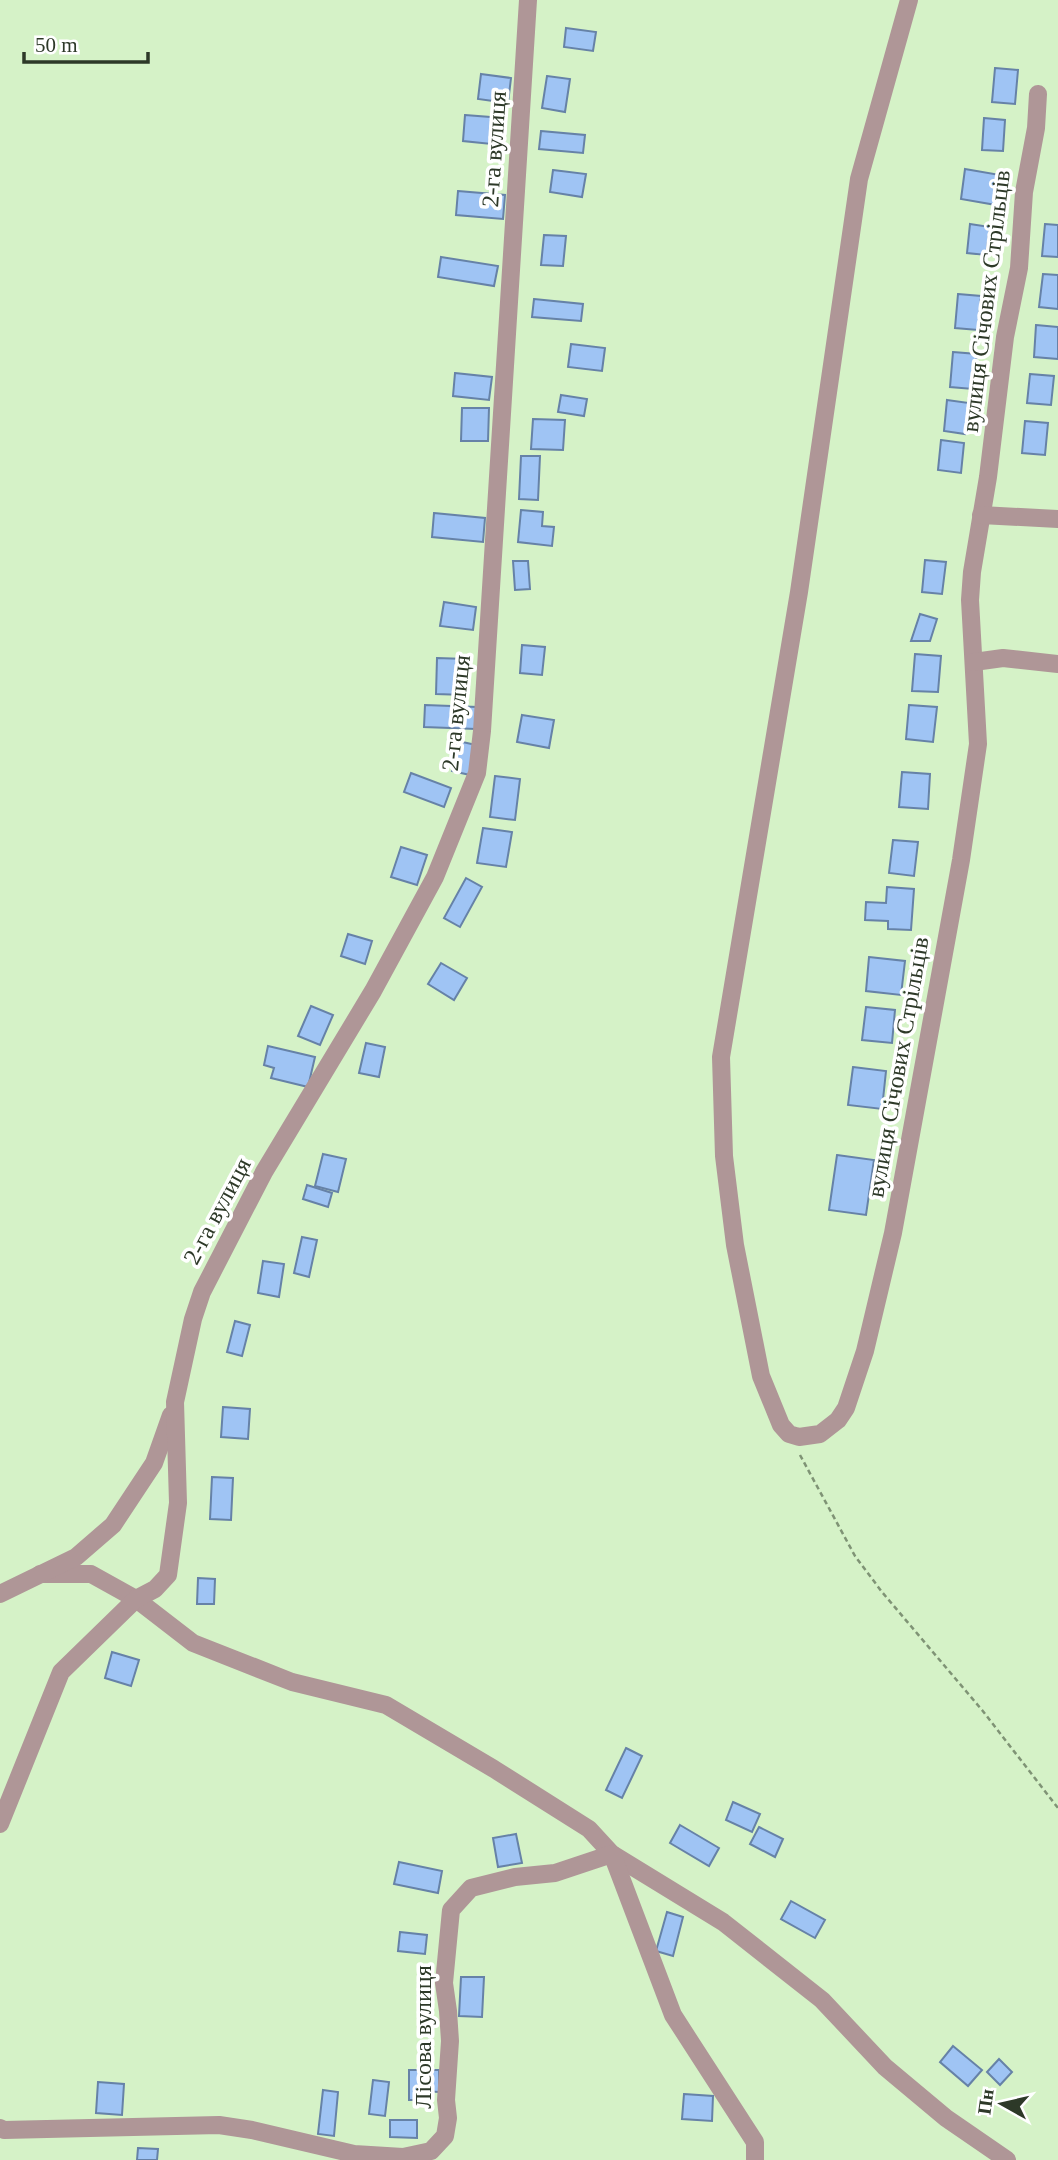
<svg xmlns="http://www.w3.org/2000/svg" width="1058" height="2160" font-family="'Times New Roman',serif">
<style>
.building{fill:#9fc4f4;stroke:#6682a7;stroke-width:2}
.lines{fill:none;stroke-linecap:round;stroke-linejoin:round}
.path{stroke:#7f9375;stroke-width:2.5;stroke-dasharray:5 3.5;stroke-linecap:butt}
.minor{stroke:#af9697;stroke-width:18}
.labels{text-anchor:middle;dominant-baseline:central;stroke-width:7;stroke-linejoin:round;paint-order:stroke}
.street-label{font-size:24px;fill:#2d3928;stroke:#fff}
</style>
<rect width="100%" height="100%" fill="#d5f2c7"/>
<g class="building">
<polygon points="566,28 596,32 593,51 564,47"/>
<polygon points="995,68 1018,70 1015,104 992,102"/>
<polygon points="481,74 511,78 508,103 478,99"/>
<polygon points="547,76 570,79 565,112 542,108"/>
<polygon points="465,115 503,118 501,145 463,141"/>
<polygon points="984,118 1005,120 1003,151 982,150"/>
<polygon points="541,131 585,135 583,153 539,149"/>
<polygon points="965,169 1000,175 996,205 961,199"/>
<polygon points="553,170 586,174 582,197 550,192"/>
<polygon points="458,191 505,195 503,219 456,215"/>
<polygon points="970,224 990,227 986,255 967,253"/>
<polygon points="1045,224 1058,225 1058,257 1042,256"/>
<polygon points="544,235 566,236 563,266 541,265"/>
<polygon points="441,257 498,266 494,286 438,277"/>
<polygon points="1043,274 1058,275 1058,309 1039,307"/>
<polygon points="958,294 981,296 978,330 955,328"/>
<polygon points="534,299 583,304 581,321 532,317"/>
<polygon points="1036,325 1058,327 1058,359 1034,357"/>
<polygon points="571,344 605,348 602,371 568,367"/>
<polygon points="953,352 977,354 973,389 950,387"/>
<polygon points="455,373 492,377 489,400 453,396"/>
<polygon points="1030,374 1054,376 1051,405 1027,403"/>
<polygon points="561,395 587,399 584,416 558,412"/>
<polygon points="947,400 969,403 965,434 944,431"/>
<polygon points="462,408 489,408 488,441 461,441"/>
<polygon points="533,419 565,420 563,450 531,449"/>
<polygon points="1025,421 1048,423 1045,455 1022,453"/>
<polygon points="941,440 964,443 961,473 938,470"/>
<polygon points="521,456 540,456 538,500 519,499"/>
<polygon points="521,510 543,512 542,526 554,527 552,546 518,542"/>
<polygon points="434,513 485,518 483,542 432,537"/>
<polygon points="925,560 946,562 942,594 922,592"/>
<polygon points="513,561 528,561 530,589 515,590"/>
<polygon points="444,602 476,607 473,630 440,626"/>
<polygon points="920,614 937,619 930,641 911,641"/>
<polygon points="522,645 545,647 542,675 520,673"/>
<polygon points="915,654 941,656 938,692 912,691"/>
<polygon points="437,658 466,659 465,695 436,694"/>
<polygon points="425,705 477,707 476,729 424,727"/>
<polygon points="909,705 937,707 933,742 906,739"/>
<polygon points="522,715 554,720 549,748 517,742"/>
<polygon points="458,741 476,745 470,775 452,771"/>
<polygon points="902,772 930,774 928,809 899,807"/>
<polygon points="411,773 451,788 444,807 404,792"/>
<polygon points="495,776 520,779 515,820 490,817"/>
<polygon points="483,828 512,832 506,867 477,863"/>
<polygon points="893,840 918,842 914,876 889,873"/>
<polygon points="401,847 427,855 417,885 391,877"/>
<polygon points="466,878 482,887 460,927 444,918"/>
<polygon points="887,887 914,889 911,930 888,929 888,921 865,920 866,902 886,903"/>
<polygon points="348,934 372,941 365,964 341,956"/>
<polygon points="869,957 905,961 901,995 866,991"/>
<polygon points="441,963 467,978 454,1000 428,984"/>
<polygon points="311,1006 333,1015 320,1045 298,1036"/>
<polygon points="866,1007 895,1010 892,1043 862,1040"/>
<polygon points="366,1043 385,1047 379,1077 359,1073"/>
<polygon points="268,1046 315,1057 308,1087 271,1078 274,1068 264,1065"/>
<polygon points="853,1067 886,1071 882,1109 848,1105"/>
<polygon points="323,1154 346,1159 338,1192 315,1186"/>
<polygon points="837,1155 874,1160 866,1215 829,1210"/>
<polygon points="307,1185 332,1193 328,1207 303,1199"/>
<polygon points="302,1237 317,1240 309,1277 294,1273"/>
<polygon points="263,1261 284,1264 279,1297 258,1293"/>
<polygon points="235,1321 250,1325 242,1356 227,1352"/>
<polygon points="223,1407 250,1409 248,1439 221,1437"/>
<polygon points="212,1477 233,1478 231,1520 210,1519"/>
<polygon points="198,1578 215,1579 214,1604 197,1604"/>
<polygon points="112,1652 139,1660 131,1686 105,1678"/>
<polygon points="626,1748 642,1756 622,1798 606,1790"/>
<polygon points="733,1802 760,1814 752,1832 726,1820"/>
<polygon points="680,1825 719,1848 709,1866 670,1843"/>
<polygon points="759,1827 783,1839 775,1857 750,1844"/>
<polygon points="516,1834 522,1863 498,1867 493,1838"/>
<polygon points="399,1862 442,1871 438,1893 394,1884"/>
<polygon points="791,1901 825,1920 815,1938 781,1919"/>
<polygon points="667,1912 683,1917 673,1956 656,1951"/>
<polygon points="400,1932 427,1935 425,1954 398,1951"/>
<polygon points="461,1977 484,1977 482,2017 459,2016"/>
<polygon points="953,2046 982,2070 968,2086 940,2062"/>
<polygon points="999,2059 1012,2072 1000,2085 987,2072"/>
<polygon points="409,2070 439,2070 439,2092 420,2091 420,2100 409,2100"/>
<polygon points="373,2080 389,2082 385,2116 369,2114"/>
<polygon points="98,2082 124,2084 122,2115 96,2113"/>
<polygon points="323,2090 338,2092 334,2136 318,2134"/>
<polygon points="684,2094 713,2096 712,2121 682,2119"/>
<polygon points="390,2120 417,2120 417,2138 390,2137"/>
<polygon points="138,2148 158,2149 157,2160 137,2160"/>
</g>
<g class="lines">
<polyline class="path" points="800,1455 855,1556 882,1592 982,1710 1058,1808"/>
<g class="minor">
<polyline points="909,0 859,179 799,592 721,1057 724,1156 735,1245 761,1376 781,1425 789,1434 799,1437 820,1434 838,1420 846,1408 865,1351 893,1233 961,860 978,744 970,600 972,572 988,477 1005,337 1019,268 1024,192 1036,128 1038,94"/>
<polyline points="981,515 1058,519"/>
<polyline points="974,662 1003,658 1058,664"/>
<polyline points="40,1574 91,1574 136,1599 193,1643 292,1682 386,1705 494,1769 589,1829 612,1854 723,1922 822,2000 885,2067 946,2118 1007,2160"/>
<polyline points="0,1594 76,1557 113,1525 154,1463 171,1415"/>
<polyline points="0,1824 61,1672 136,1599 155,1589 168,1575 178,1503 175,1402 193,1319 202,1292 264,1172 373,991 435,877 477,773 482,731 528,0"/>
<polyline points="0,2128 4,2130 219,2125 252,2130 354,2154 403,2157 431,2151 445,2136 448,2118 446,2100 450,2041 448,2011 444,1983 451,1910 471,1888 515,1877 555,1873 612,1854 673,2015 755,2142 755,2160"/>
</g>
</g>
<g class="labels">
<g class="street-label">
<text transform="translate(494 149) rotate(-86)">2-га вулиця</text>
<text transform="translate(986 301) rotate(-83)">вулиця Січових Стрільців</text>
<text transform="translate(456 713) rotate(-84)">2-га вулиця</text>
<text transform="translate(898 1067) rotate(-80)">вулиця Січових Стрільців</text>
<text transform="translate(217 1211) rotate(-62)">2-га вулиця</text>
<text transform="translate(423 2037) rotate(-90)">Лісова вулиця</text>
</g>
</g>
<g transform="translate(1002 2104) rotate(278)" stroke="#ffffff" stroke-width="5" paint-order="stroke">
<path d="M0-5L12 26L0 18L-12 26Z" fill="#2d3928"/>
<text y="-10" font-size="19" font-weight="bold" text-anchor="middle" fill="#2d3928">Пн</text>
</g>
<path d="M24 52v10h124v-10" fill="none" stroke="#2d3928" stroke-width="3.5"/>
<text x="35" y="52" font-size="21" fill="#2d3928" stroke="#ffffff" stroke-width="5" paint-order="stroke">50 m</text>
</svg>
